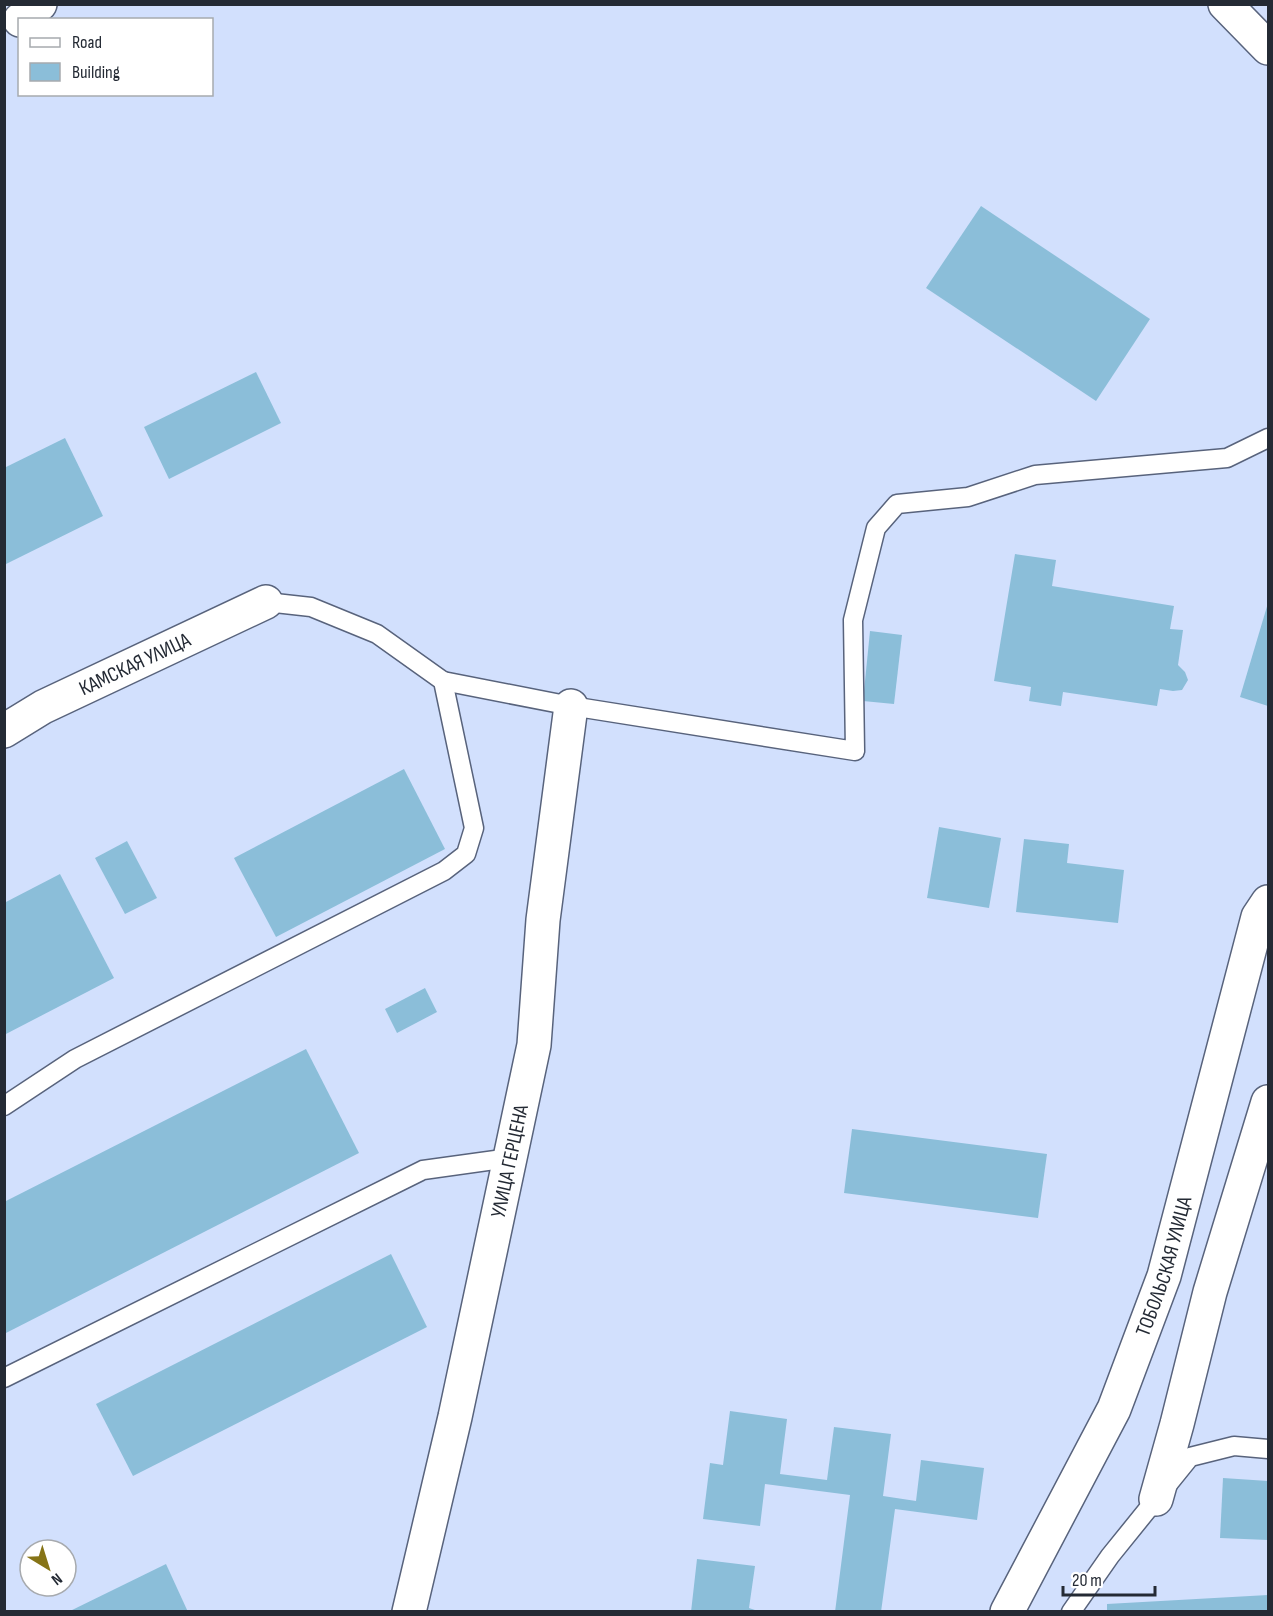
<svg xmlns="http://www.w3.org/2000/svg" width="1273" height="1616" font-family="'Sofia Sans Condensed',sans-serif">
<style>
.building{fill:#8bbed9}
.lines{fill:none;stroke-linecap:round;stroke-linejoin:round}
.lane-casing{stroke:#58637c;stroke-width:21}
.street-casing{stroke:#58637c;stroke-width:36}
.lane{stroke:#fff;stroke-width:18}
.street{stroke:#fff;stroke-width:33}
.labels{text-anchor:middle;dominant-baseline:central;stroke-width:5;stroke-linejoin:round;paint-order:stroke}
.street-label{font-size:21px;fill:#242a34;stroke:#fff}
</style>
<rect width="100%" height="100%" fill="#d2e0fd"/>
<g class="building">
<polygon points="981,206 1150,319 1096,401 926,288"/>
<polygon points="256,372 281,423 169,479 144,427"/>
<polygon points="65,438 103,516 4,565 4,468"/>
<polygon points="1015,554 1056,560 1052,586 1174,606 1170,629 1183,630 1178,665 1185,672 1188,680 1182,690 1173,691 1160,689 1157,706 1063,692 1061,706 1029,701 1031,687 994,681"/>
<polygon points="1268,603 1268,706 1240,697"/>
<polygon points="870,631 902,635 894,704 863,701"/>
<polygon points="404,769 445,849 276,937 234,858"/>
<polygon points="939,827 1001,838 989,908 927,898"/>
<polygon points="1024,839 1069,844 1067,863 1124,870 1118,923 1016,912"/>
<polygon points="127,841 157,898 125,914 95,858"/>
<polygon points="60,874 114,978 4,1035 4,903"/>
<polygon points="425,988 437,1012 397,1033 385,1009"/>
<polygon points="306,1049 359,1153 4,1334 4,1202"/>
<polygon points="852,1129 1047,1154 1038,1218 844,1193"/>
<polygon points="391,1254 427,1327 133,1476 96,1404"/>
<polygon points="730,1411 787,1419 780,1474 827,1480 834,1427 891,1434 883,1496 916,1501 921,1460 984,1468 977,1520 895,1509 881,1612 835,1612 850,1495 765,1484 760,1526 703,1519 710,1463 723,1465"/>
<polygon points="1223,1478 1268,1481 1268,1540 1220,1538"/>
<polygon points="697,1559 755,1566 749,1608 761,1612 691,1612"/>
<polygon points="166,1564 188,1612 68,1612"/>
<polygon points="1268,1595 1268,1612 1107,1612 1107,1604"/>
</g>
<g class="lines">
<g class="lane-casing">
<g id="lane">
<polyline points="443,681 571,706 855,751 853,620 876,528 897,504 968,497 1035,475 1227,458 1268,438"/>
<polyline points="4,1106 75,1059 444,871 466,854 474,828 443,681 377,634 311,607 266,602"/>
<polyline points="4,1378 423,1170 510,1158"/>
<polyline points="1071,1612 1110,1556 1190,1457 1234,1446 1268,1449"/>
</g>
</g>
<g class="street-casing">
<g id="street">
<polyline points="1225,4 1268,48"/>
<polyline points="20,20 40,4"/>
<path id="s1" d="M4,731L43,707L266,602"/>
<polyline points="1156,1499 1177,1424 1210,1292 1268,1102"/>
<path id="s2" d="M409,1612L455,1417L534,1045L543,920L571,706"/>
<path id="s3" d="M1007,1612L1114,1409L1164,1276L1258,917L1268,902"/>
</g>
</g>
<use href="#lane" class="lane"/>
<use href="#street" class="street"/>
</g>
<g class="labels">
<g class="street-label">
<text stroke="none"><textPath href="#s1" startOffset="147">КАМСКАЯ УЛИЦА</textPath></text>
<text stroke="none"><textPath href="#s2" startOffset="462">УЛИЦА ГЕРЦЕНА</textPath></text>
<text stroke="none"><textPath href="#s3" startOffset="381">ТОБОЛЬСКАЯ УЛИЦА</textPath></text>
</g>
</g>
<rect width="1273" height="1616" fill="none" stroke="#242a34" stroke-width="12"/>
<rect x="18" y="18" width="195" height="78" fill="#ffffff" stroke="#a7aaae" stroke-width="1.5"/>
<rect x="30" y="38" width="30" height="9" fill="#ffffff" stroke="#a7aaae" stroke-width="1.5"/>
<text x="72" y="48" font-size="18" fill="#242a34">Road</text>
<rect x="30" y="63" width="30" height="18" fill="#8bbed9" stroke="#a7aaae" stroke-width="1.5"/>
<text x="72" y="78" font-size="18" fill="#242a34">Building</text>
<g transform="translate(48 1568) rotate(142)"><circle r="28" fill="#ffffff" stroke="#a7aaae" stroke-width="1.5"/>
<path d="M0-4.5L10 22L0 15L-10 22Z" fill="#867417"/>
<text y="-9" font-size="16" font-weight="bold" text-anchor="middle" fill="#242a34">N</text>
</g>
<path d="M1063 1586v9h92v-9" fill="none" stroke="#242a34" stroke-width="3"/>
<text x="1072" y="1586" font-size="18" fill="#242a34" stroke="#ffffff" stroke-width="4.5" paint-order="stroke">20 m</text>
</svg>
